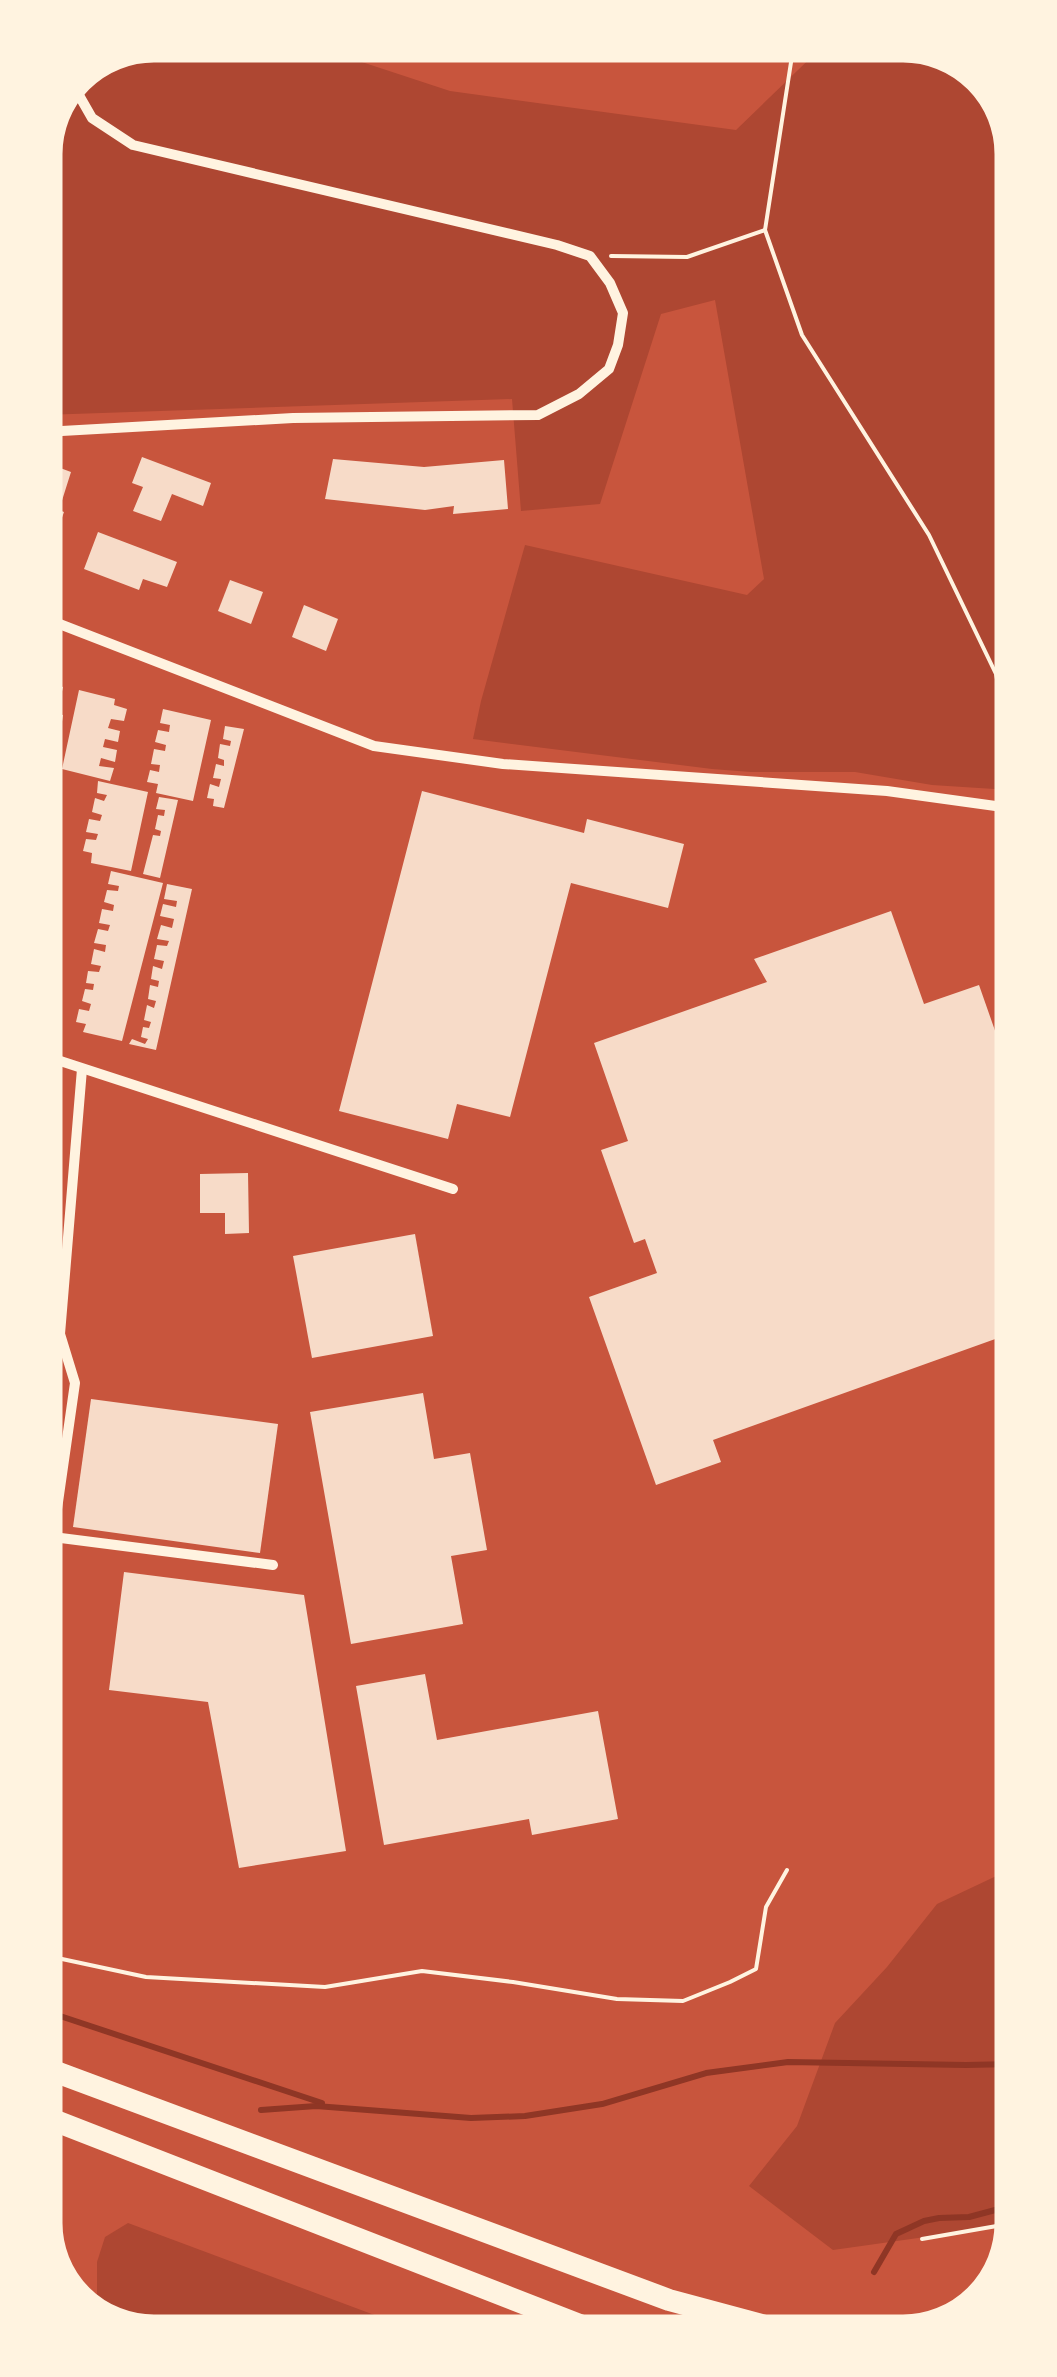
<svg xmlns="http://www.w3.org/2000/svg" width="1057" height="2377" font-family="Rubik,sans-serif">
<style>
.green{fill:#ae4732}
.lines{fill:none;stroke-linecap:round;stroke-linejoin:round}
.stream{stroke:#8f3625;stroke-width:6}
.building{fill:#f7dbc8}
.path{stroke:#fff3e0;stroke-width:4}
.minor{stroke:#fff3e0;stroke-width:10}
.motorway{stroke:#fff3e0;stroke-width:22}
.rim{fill:none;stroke:#fff3e0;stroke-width:5}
</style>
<rect width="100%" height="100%" fill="#c8553d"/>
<g class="green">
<polygon points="154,43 304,43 450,91 736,130 826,43 911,43 971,66 1008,117 1010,790 932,785 855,772 751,772 712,769 473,739 481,701 525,545 747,595 764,579 715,300 661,314 600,504 521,511 512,399 43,415 43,147 75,75"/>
<polygon points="1013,1863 1014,2227 989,2228 833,2250 749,2186 797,2126 835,2023 887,1967 937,1904 1009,1870"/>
<polygon points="128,2223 420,2332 146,2334 97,2316 97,2262 105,2237"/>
</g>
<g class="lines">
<g class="stream">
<polyline points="48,2012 322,2103"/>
<polyline points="261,2110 316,2106 471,2118 525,2116 602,2104 706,2073 788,2062 966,2065 1014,2064"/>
<polyline points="48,2157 51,2157"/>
<polyline points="874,2272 896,2234 924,2221 939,2218 969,2217 1014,2205"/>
</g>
</g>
<g class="building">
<polygon points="142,457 211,483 203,506 172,494 161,521 133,511 143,487 132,483"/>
<polygon points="333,459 424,467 504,460 508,509 453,514 454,506 425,510 325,499"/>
<polygon points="44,462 71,472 59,510 64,512 44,569"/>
<polygon points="98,532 177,562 167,587 143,579 139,590 84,569"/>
<polygon points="230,580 263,592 251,624 218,611"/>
<polygon points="304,605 338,619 326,651 292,637"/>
<polygon points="47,683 63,687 57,714 63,715 61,728 48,725 46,730 56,732 53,746 44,744 44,694"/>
<polygon points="79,690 115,699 114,705 127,709 124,721 111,719 108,728 120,731 118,742 105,739 103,747 117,750 115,762 101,758 99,766 114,768 110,781 62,769"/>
<polygon points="163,709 211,720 193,801 156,793 158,784 147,782 150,770 159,772 160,765 151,764 154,749 165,751 166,745 155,742 158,730 169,732 170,725 160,723"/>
<polygon points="225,726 244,729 224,808 213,806 214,799 207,798 210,784 219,787 221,779 213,778 216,764 224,766 224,760 218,758 220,744 230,746 231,741 223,739"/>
<polygon points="98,781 148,792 131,871 91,863 92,853 83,851 86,839 96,840 98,834 86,832 89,819 100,821 102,815 92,812 95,798 104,801 107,795 97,793"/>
<polygon points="422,791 584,833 587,819 684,844 668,908 571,883 510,1117 457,1104 448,1139 339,1111"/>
<polygon points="159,797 178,800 160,878 143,874 153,835 160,836 161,831 155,829 158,815 164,816 165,810 156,809"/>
<polygon points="111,871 163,883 122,1041 83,1032 86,1024 76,1022 79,1009 89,1011 91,1004 82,1001 85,989 93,990 94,984 86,983 88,971 99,972 101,966 91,964 94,949 105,952 106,945 94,943 98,929 108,931 110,925 99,923 102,909 113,911 114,905 104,902 107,890 118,891 119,886 108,884"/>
<polygon points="167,884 192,889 156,1050 129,1044 132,1039 145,1044 148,1039 141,1037 143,1027 149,1028 151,1022 144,1020 147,1005 154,1008 156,1001 148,999 150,985 158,987 159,981 151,979 153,966 162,969 164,961 154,959 157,945 167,946 169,941 157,939 161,925 172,928 174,919 160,916 163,904 176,907 177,901 164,899"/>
<polygon points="891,911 924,1004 979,985 1006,1062 1011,1060 1012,1333 713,1440 721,1462 656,1485 589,1297 657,1273 645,1239 634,1243 601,1150 628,1141 594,1043 767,982 754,959"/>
<polygon points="248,1173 249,1233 225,1234 225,1213 200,1213 200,1174"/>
<polygon points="415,1234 433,1336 312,1358 293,1256"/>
<polygon points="423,1393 434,1459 470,1453 487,1550 451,1556 463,1624 351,1644 310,1412"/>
<polygon points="91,1399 278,1424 260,1553 73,1527"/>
<polygon points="124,1572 304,1595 346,1851 239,1868 208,1702 109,1690"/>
<polygon points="425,1674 437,1740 598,1711 618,1819 532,1835 529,1819 384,1845 356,1686"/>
</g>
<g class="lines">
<g class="path">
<polyline points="765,230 794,43"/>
<polyline points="611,256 687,257 765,230 802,335 929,535 996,674 1010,748"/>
<polyline points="48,1956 146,1977 325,1987 422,1971 513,1982 617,1999 683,2001 730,1982 756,1969 766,1907 787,1870"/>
<polyline points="922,2239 1014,2223"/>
</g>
<g class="minor">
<polyline points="44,432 293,418 538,415 579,394 609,369 618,345 623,313 610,283 590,256 557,245 133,145 92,118 72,83"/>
<polyline points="44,618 374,746 503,764 887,791 1010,808"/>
<polyline points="45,1056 453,1189"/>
<polyline points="82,1069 60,1334 75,1383 53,1537 273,1565"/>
</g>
<g class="motorway">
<polyline points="48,2069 669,2300 780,2330"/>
<polyline points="48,2118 595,2331"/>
</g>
</g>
<path d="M0 0H1057V2377H0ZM154 60H903A94 94 0 0 1 997 154V2223A94 94 0 0 1 903 2317H154A94 94 0 0 1 60 2223V154A94 94 0 0 1 154 60Z" fill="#fff3e0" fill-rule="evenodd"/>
<path class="rim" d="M154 60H903A94 94 0 0 1 997 154V2223A94 94 0 0 1 903 2317H154A94 94 0 0 1 60 2223V154A94 94 0 0 1 154 60Z"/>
</svg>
